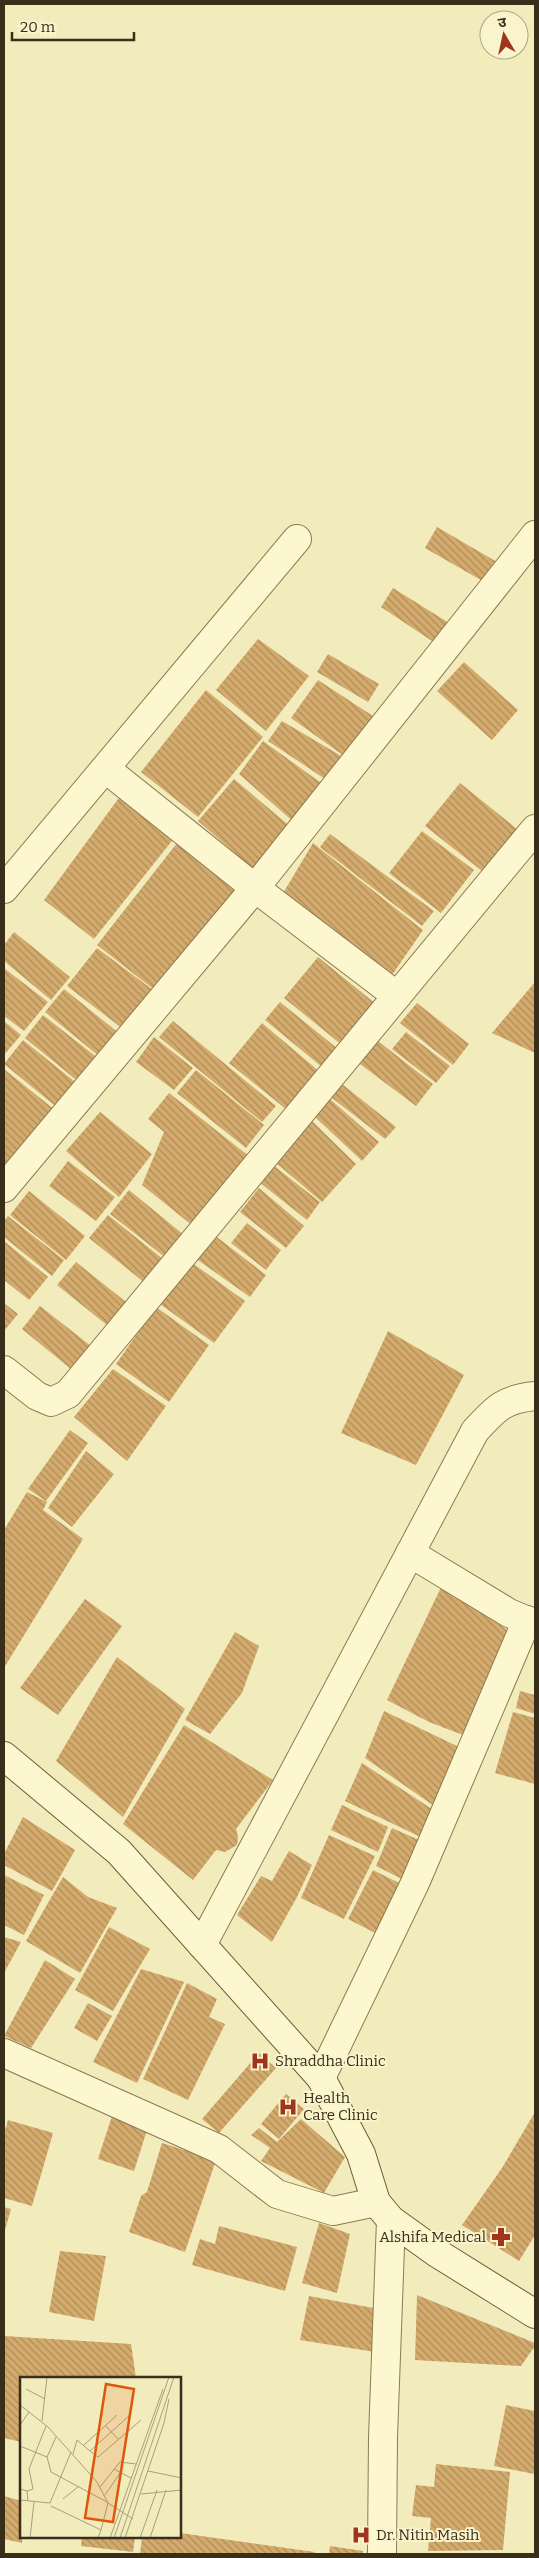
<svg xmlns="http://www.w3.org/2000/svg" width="539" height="2558" font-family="Bitter,'Noto Sans Devanagari',serif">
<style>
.building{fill:url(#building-back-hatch)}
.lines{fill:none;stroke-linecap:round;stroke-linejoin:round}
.street-casing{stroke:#8b7b54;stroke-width:30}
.secondary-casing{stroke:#6d5c37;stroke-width:30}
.street{stroke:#fcf7cf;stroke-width:28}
.secondary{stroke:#fcf7cf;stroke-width:28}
.labels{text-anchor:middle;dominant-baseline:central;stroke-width:4;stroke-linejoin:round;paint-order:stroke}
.poi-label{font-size:15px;fill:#392e1a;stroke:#f9f4cc;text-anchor:start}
.inset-road{fill:none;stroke:#a8a07b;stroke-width:1}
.view{fill:#df570d;fill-opacity:0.15;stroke:#df570d;stroke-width:2.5}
.inset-edge{fill:none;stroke:#392e1a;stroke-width:2.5}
</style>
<defs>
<pattern id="building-back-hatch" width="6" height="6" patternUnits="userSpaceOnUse" patternTransform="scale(1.25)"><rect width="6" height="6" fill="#d4ab6d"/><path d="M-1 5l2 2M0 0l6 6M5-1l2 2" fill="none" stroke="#ad8c59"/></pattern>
</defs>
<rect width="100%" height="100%" fill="#f2ecbc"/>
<g class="building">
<polygon points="437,527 497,562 486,583 425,548"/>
<polygon points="393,588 457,628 444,649 381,607"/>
<polygon points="258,639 309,676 266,731 216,690"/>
<polygon points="328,654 379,684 368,702 317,672"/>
<polygon points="464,662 518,710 492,740 437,691"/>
<polygon points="318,680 373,716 347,758 291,718"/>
<polygon points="206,690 263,737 198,817 141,772"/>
<polygon points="282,721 343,757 328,781 268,741"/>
<polygon points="263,741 324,785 295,823 239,774"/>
<polygon points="234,779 292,828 256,871 198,821"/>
<polygon points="460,783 517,829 482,871 425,826"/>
<polygon points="124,791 179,832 94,939 44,900"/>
<polygon points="422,831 474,870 441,913 389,873"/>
<polygon points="330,834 434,911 422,926 320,847"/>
<polygon points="181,838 239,887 152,988 97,945"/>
<polygon points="313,843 423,930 390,978 282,895"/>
<polygon points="14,932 70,977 51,1000 4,961 4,945"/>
<polygon points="97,948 153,990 123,1029 67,986"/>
<polygon points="318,957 376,1004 342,1045 284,998"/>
<polygon points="4,968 48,1002 24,1031 4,1016"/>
<polygon points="535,982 535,1053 492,1033"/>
<polygon points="64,989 120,1034 100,1057 45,1012"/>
<polygon points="280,1002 338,1049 322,1067 265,1020"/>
<polygon points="417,1003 469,1044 453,1065 400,1023"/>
<polygon points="43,1015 99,1059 80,1083 25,1038"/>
<polygon points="4,1021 21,1035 4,1055"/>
<polygon points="173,1021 276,1106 262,1122 159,1037"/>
<polygon points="262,1023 320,1072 287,1110 229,1063"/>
<polygon points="406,1032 450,1066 436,1083 392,1049"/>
<polygon points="154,1037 193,1068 174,1090 136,1062"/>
<polygon points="23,1040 79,1085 59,1109 4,1064"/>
<polygon points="378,1041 433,1084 416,1106 360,1064"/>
<polygon points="4,1069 55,1110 4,1173"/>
<polygon points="196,1070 264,1125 246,1148 177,1093"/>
<polygon points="342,1084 396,1127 385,1139 332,1098"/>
<polygon points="169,1093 250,1157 193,1226 142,1185 164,1132 148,1119"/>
<polygon points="330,1099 379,1142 362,1161 314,1116"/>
<polygon points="100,1112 152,1154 119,1197 66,1151"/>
<polygon points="312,1121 356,1164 322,1202 275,1162"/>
<polygon points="68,1161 115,1197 96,1221 49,1186"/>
<polygon points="273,1165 320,1202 307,1220 259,1182"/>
<polygon points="259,1188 304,1226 286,1248 240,1212"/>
<polygon points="129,1190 184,1235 166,1258 110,1214"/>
<polygon points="29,1191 85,1236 66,1260 10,1215"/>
<polygon points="108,1215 163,1259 145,1283 89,1238"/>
<polygon points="8,1216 64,1260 52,1276 4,1237 4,1221"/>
<polygon points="247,1223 281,1250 266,1270 231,1243"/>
<polygon points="213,1234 266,1275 250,1297 195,1258"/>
<polygon points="4,1241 48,1277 29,1300 4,1280"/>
<polygon points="76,1262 131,1306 113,1330 57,1285"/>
<polygon points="191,1262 245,1301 214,1343 160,1304"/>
<polygon points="4,1303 18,1314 4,1331"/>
<polygon points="40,1306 96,1350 77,1374 22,1329"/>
<polygon points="156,1307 209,1345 169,1402 116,1364"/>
<polygon points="388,1331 464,1375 416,1465 341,1433"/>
<polygon points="113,1369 166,1406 127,1461 74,1417"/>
<polygon points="70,1430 88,1443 46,1501 28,1489"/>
<polygon points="86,1451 114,1474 72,1527 48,1508"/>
<polygon points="27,1492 47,1502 43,1510 83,1539 4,1668 4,1530"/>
<polygon points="445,1579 515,1637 471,1738 429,1722 387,1700"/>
<polygon points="85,1599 122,1626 58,1715 20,1688"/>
<polygon points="235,1632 259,1646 242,1693 210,1734 185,1720"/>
<polygon points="117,1657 185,1709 123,1817 56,1761"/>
<polygon points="520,1691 535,1695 535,1714 516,1708"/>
<polygon points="384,1711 461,1748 437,1808 365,1758"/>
<polygon points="513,1712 535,1718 535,1784 495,1773"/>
<polygon points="184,1725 273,1780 236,1829 238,1837 237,1845 225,1852 216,1850 193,1880 123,1824"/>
<polygon points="362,1763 438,1813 429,1841 345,1801"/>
<polygon points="342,1805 388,1827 378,1852 331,1830"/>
<polygon points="23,1817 75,1850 52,1891 4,1865 4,1854"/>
<polygon points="392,1828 428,1844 410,1883 376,1866"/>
<polygon points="329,1835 375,1856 344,1919 301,1898"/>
<polygon points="289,1851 312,1865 297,1897 272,1942 237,1915 261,1876 272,1881"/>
<polygon points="373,1870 407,1887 381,1936 348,1919"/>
<polygon points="4,1875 44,1895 24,1935 4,1925"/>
<polygon points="63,1877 88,1897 117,1908 80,1973 26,1941"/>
<polygon points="109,1927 150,1949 113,2011 75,1990"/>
<polygon points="4,1937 21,1942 4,1973"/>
<polygon points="45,1960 75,1979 31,2048 4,2036"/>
<polygon points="141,1969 184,1982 137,2083 93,2062"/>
<polygon points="187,1983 217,1999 209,2017 225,2024 188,2100 143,2079"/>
<polygon points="88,2003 112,2016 97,2041 74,2028"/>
<polygon points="259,2053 276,2068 219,2133 202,2119"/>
<polygon points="286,2094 304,2109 279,2139 261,2124"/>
<polygon points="535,2112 535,2235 519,2261 462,2225 502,2168"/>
<polygon points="112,2116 148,2127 134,2171 98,2159"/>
<polygon points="301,2119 345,2157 324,2193 261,2161 270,2148 251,2135 259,2128 277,2142"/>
<polygon points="8,2120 53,2133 32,2206 4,2198 4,2134"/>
<polygon points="162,2143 216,2160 185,2252 129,2232 141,2196 147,2192"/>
<polygon points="4,2207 11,2209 4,2234"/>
<polygon points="319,2223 350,2234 337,2293 302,2283"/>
<polygon points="219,2226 297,2247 285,2291 192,2265 200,2239 215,2244"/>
<polygon points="60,2251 106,2256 94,2321 49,2312"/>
<polygon points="417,2295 535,2343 535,2346 521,2366 415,2360"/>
<polygon points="309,2296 379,2309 375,2352 300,2340"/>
<polygon points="4,2336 131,2344 136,2378 21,2378 21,2442 4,2438"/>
<polygon points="506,2405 535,2411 534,2474 494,2466"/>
<polygon points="436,2464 510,2472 503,2550 428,2551 431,2518 412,2516 416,2485 434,2487"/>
<polygon points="4,2496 21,2501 22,2543 4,2539"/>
<polygon points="180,2533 315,2552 314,2554 140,2554 142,2537 180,2537"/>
<polygon points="82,2537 135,2537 133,2552 81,2546"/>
<polygon points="330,2546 363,2551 362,2554 329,2554"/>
</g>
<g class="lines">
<g class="street-casing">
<g id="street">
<polyline points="106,769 255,888 397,996"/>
<polyline points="4,889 297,539"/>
<polyline points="4,1188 255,888 535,535"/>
<polyline points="4,1370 37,1396 51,1402 68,1394 535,829"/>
<polyline points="410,1553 509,1613 535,1624"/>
<path d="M202,1945L475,1431C496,1408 504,1399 535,1396"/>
<polyline points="4,2053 219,2149 277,2194 333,2211 376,2202"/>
<polyline points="321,2078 415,1883 527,1620"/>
<polyline points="382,2554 383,2437 391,2220"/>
</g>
</g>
<g class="secondary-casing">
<polyline id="secondary" points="4,1756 119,1852 321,2078 361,2154 376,2202 391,2220 437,2253 535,2314"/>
</g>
<use href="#street" class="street"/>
<use href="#secondary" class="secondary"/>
</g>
<defs>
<g id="hospital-bare" transform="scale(1.5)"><path d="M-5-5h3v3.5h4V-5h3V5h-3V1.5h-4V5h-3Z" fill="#a0341e" stroke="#f9f4cc" stroke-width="2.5" paint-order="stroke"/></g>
<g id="pharmacy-bare" transform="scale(1.5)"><path d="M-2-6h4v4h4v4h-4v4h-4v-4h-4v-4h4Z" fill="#a0341e" stroke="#f9f4cc" stroke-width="2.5" paint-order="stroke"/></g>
</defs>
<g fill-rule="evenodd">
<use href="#hospital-bare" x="260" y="2061"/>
<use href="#hospital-bare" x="288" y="2107"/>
<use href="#pharmacy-bare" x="501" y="2237"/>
<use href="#hospital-bare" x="361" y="2535"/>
</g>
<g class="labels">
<g class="poi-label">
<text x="275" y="2061">Shraddha Clinic</text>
<text x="303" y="2098">Health<tspan x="303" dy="17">Care Clinic</tspan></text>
<text x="486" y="2237" text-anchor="end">Alshifa Medical</text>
<text x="376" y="2535">Dr. Nitin Masih</text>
</g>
</g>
<g transform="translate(20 2377)">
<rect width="161" height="161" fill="#f2ecbc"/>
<path class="inset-road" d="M6,12L25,22M0,28L28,50L77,105L88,126L113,142M22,44L27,0M0,48L9,35M85,48L98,62M64,68L97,38M0,69L27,80L31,95L87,125M70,74L78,80L121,43M53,77L57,63L70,74L110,38M27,80L36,60M94,92L111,101M128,94L162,101M80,110L100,85L116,87M0,112L7,114L8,124M7,114L13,112L9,92L26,49M121,117L162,113M85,118L100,96M43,122L59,109M0,123L30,126L51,75M31,129L81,153L78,161M81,153L88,126M10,161L14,125M90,161L143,12M94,161L149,0M100,161L154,0M105,161L144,46L149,22M120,161L137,113M130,161L146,113"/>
<path class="view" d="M86,7L114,12L93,145L65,141Z"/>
<rect width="161" height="161" class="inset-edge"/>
</g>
<rect width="539" height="2558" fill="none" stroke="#392e1a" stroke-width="10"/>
<g transform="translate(504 35) rotate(351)"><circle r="24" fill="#f9f4cc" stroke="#aca585"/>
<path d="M0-4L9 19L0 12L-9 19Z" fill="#a0341e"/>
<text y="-8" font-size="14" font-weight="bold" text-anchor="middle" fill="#392e1a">उ</text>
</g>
<path d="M12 32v8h122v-8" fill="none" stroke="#392e1a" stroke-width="2.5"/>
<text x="20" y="32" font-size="15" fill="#392e1a" stroke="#f9f4cc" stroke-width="4" paint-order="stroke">20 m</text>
</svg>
